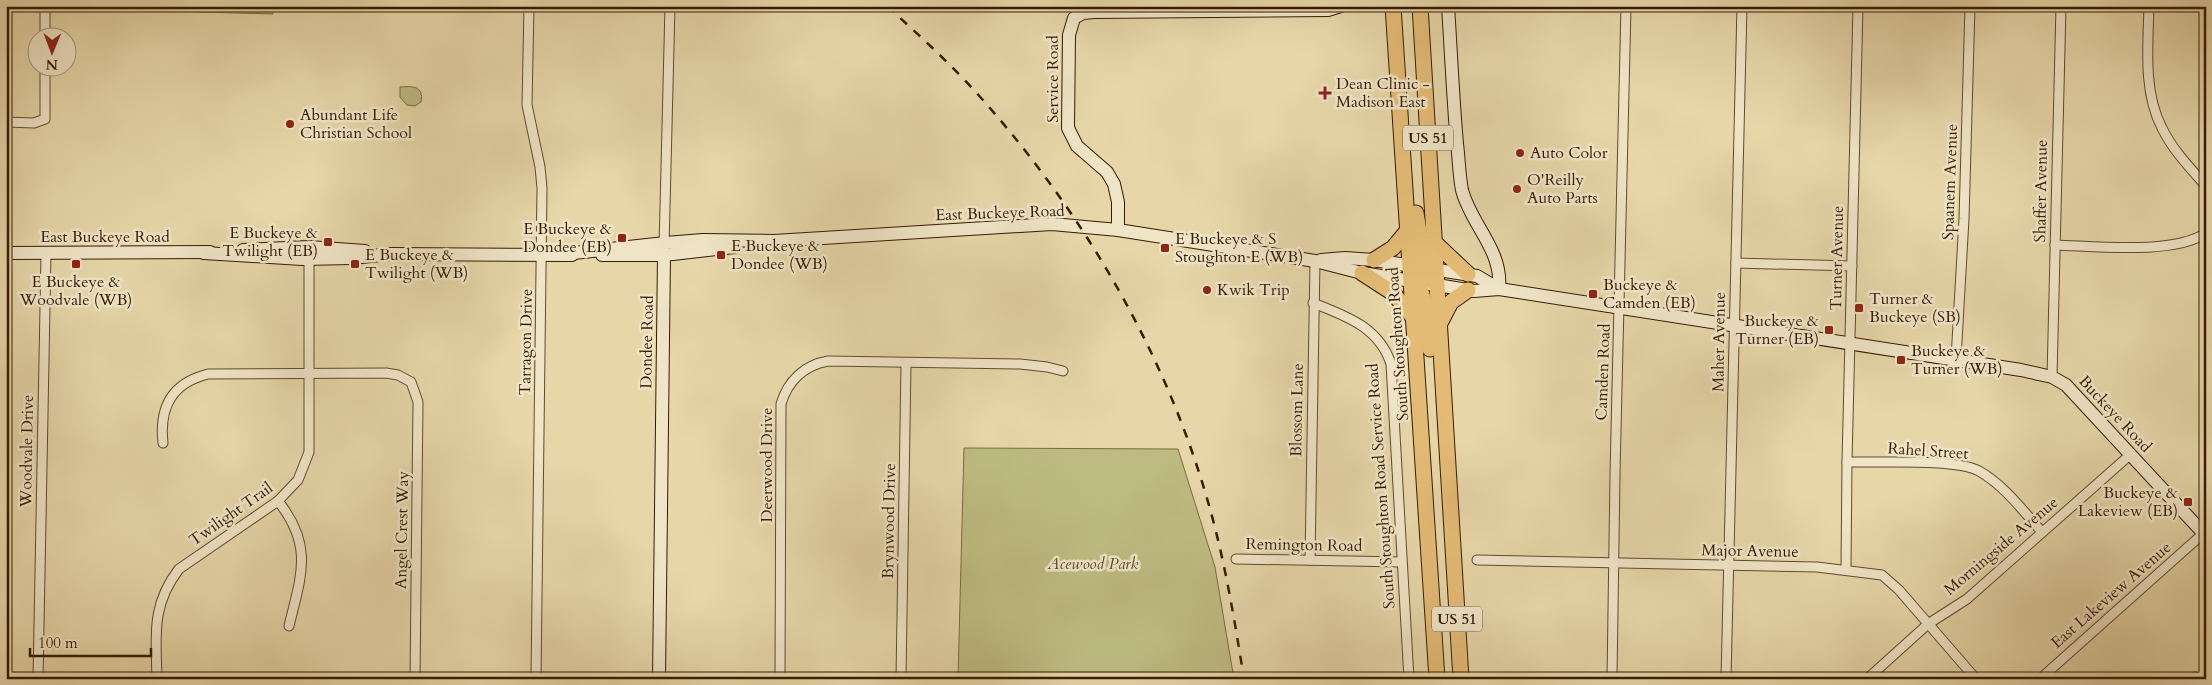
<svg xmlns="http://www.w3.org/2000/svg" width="2212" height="685" font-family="Cardo,serif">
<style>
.green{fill:#bdbb82;stroke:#7a6b42}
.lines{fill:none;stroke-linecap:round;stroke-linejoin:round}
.street-casing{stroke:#624a2c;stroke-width:11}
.secondary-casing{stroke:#361b02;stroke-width:14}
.primary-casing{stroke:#361b02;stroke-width:17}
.street{stroke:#efe4c6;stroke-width:9}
.secondary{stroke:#efe4c6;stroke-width:12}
.primary{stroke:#e3bb74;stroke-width:15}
.rail{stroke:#361b02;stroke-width:2.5;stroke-dasharray:9 9;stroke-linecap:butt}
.poi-dot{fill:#8f2418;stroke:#efe4c6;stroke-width:2}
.labels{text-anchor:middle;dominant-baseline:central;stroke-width:5;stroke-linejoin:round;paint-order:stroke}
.shield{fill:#efe4c6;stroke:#6e573d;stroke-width:1}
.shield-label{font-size:15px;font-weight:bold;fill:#361b02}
.street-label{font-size:16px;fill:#361b02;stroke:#efe4c6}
.poi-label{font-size:16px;fill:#361b02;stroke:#efe4c6;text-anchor:start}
.park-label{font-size:16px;font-style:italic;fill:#5e4b28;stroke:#efe4c6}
</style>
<rect width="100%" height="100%" fill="#e6d6a8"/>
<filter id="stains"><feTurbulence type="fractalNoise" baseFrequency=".004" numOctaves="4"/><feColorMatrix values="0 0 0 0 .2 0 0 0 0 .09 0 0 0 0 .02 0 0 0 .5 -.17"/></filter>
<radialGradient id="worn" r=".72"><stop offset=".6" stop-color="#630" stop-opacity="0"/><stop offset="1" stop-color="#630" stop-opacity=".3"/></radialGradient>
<g class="green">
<polygon points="199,6 273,6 273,14 198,12"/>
<path d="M400,87C413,86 424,86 421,102L415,106L407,105L400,97Z"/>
<polygon points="964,448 1178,449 1215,567 1234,679 958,679"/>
</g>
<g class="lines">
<g class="street-casing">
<g id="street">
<polyline points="45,6 45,38"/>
<polyline points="529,6 527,105 540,167 542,188 536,679"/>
<polyline points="1516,6 1559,6"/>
<path d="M2149,6C2148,46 2143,92 2162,128C2172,149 2190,168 2206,186"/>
<polyline points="6,122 34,123 45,119 45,68"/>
<path d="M2055,245C2095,246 2174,255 2206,233"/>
<polyline points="664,247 670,6"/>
<polyline points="1736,263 1852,266"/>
<path d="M1313,303C1346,316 1379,327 1391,364L1409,679"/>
<polyline points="1956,359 1964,219 1970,6"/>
<polyline points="2052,377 2061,6"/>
<path d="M163,443C159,407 172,383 208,374L386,373L398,375L411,382L418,402L415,679"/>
<path d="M1847,462C1877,463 1956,458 1979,471C2004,485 2023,511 2042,532"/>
<path d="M278,501C314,546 301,576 289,626"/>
<polyline points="1236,559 1402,562"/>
<polyline points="1310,560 1315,261"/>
<polyline points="1477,560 1817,567 1882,575 1899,590 1976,679"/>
<polyline points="1846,569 1847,462 1858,6"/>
<polyline points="38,679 46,254"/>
<path d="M157,679C156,636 151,605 179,569L278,501L298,480L309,452V255"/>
<path d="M780,679L781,404C788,380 805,365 828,361L1020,364L1047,367L1063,371"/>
<polyline points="901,679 906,363"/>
<polyline points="1612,679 1615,474 1626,6"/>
<polyline points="1726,679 1742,6"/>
<polyline points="1867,679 1928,624 1967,599 2131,454"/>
<polyline points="2040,679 2206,531"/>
<polyline points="2195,679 2195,677"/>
</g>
</g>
<g class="secondary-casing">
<g id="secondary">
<path d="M1448,6C1451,52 1453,98 1457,144C1459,159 1459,175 1462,190C1471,225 1503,250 1499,289"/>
<polyline points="1118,230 1118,202 1114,184 1107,172 1077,146 1068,128 1069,35 1074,18 1083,13 1094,12 1328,10 1341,6"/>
<polyline points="243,250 309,247 365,251"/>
<polyline points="6,253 210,252"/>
<polyline points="204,253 302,259 352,258 390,254 572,255"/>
<polyline points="565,254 665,243 703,240 774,241 1052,224 1118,230 1315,261 1362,273 1474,291 1499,289 2021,370 2052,377 2066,385 2206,536"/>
<polyline points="602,255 664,255 734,247"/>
<polyline points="1321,260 1345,258 1374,260 1477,276 1499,289"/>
<polyline points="659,679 664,255"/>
</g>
</g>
<g class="primary-casing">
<g id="primary">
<polyline points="1393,6 1437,679"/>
<polyline points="1420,6 1461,679"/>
<polyline points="1416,213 1424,262 1433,282"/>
<polyline points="1434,242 1468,274"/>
<polyline points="1374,260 1393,248 1408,230"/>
<polyline points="1415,272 1424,301 1430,349"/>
<polyline points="1362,273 1393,293 1412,316"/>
<polyline points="1439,325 1451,302 1468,290"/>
</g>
</g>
<use href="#street" class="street"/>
<use href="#secondary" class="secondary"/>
<use href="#primary" class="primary"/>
<path class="rail" d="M887,6C920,36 953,66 982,99C1083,213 1163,349 1206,495C1224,555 1234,617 1244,679"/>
</g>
<g class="poi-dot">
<path d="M1322.5 85.5h5v5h5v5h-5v5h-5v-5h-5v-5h5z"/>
<circle cx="290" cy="124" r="5"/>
<circle cx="1520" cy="153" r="5"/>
<circle cx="1517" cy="189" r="5"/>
<rect x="617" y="233" width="10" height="10" rx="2.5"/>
<rect x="323" y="237" width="10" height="10" rx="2.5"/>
<rect x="1160" y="243" width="10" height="10" rx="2.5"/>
<rect x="716" y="250" width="10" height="10" rx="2.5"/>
<rect x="71" y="259" width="10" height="10" rx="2.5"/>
<rect x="350" y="259" width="10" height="10" rx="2.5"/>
<circle cx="1207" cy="290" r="5"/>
<rect x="1588" y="289" width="10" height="10" rx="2.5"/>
<rect x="1854" y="303" width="10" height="10" rx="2.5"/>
<rect x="1824" y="325" width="10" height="10" rx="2.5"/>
<rect x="1896" y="355" width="10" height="10" rx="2.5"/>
<rect x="2183" y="497" width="10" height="10" rx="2.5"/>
</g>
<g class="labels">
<g class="shield">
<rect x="1403" y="125.5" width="50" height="25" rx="4"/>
<rect x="1432" y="606.5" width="50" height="25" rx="4"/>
</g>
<g class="shield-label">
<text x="1428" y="138">US 51</text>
<text x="1457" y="619">US 51</text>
</g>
<g class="street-label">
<text transform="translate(1053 79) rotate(-90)">Service Road</text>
<text transform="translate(1950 182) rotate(-88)">Spaanem Avenue</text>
<text transform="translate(2041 191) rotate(-89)">Shaffer Avenue</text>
<text transform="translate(1000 213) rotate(-2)">East Buckeye Road</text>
<text x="105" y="237">East Buckeye Road</text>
<text transform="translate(1837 258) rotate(-89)">Turner Avenue</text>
<text transform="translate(526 342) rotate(-89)">Tarragon Drive</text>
<text transform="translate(647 342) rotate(-89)">Dondee Road</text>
<text transform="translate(1719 342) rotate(-89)">Maher Avenue</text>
<text transform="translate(1398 344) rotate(-94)">South Stoughton Road</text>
<text transform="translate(1603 372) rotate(-88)">Camden Road</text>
<text transform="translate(1297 410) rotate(-89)">Blossom Lane</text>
<text transform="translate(2115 414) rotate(47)">Buckeye Road</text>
<text transform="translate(27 451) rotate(-89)">Woodvale Drive</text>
<text transform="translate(1928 451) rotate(4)">Rahel Street</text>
<text transform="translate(767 465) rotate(-90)">Deerwood Drive</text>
<text transform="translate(1381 486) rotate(-94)">South Stoughton Road Service Road</text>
<text transform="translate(231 514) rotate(-35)">Twilight Trail</text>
<text transform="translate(889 521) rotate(-89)">Brynwood Drive</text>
<text transform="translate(402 530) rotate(-89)">Angel Crest Way</text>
<text transform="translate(1304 545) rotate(1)">Remington Road</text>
<text transform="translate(2001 546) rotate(-40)">Morningside Avenue</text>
<text transform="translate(1750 551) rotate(1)">Major Avenue</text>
<text transform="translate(2111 595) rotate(-41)">East Lakeview Avenue</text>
</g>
<g class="poi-label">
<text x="1336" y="84">Dean Clinic -<tspan x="1336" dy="18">Madison East</tspan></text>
<text x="300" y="115">Abundant Life<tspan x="300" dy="18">Christian School</tspan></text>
<text x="1530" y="153">Auto Color</text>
<text x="1527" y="180">O'Reilly<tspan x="1527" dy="18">Auto Parts</tspan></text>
<text x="612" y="229" text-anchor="end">E Buckeye &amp;<tspan x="612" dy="18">Dondee (EB)</tspan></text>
<text x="318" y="233" text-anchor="end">E Buckeye &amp;<tspan x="318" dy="18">Twilight (EB)</tspan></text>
<text x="1175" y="239">E Buckeye &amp; S<tspan x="1175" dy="18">Stoughton E (WB)</tspan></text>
<text x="731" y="246">E Buckeye &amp;<tspan x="731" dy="18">Dondee (WB)</tspan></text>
<text x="365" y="255">E Buckeye &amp;<tspan x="365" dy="18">Twilight (WB)</tspan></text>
<text x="76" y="282" text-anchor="middle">E Buckeye &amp;<tspan x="76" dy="18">Woodvale (WB)</tspan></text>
<text x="1603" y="285">Buckeye &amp;<tspan x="1603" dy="18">Camden (EB)</tspan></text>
<text x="1217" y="290">Kwik Trip</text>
<text x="1869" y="299">Turner &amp;<tspan x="1869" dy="18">Buckeye (SB)</tspan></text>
<text x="1819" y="321" text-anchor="end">Buckeye &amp;<tspan x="1819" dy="18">Turner (EB)</tspan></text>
<text x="1911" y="351">Buckeye &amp;<tspan x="1911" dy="18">Turner (WB)</tspan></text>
<text x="2178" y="493" text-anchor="end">Buckeye &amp;<tspan x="2178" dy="18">Lakeview (EB)</tspan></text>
</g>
<g class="park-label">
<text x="1093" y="564">Acewood Park</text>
</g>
</g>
<rect width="2212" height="685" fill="none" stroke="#e6d6a8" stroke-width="25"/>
<rect x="8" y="8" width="2197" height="670" fill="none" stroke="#361b02" stroke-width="2.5"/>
<rect x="12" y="12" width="2187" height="660" fill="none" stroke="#361b02"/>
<g transform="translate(52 52) rotate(181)"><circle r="24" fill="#efe4c6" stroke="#a59478"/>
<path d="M0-4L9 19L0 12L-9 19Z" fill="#8f2418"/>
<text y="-8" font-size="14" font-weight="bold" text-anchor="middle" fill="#361b02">N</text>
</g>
<path d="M30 648v8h121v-8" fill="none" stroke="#361b02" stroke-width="2.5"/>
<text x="38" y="648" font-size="15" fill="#361b02" stroke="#efe4c6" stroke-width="4" paint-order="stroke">100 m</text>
<rect width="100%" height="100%" filter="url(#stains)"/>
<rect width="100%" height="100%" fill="url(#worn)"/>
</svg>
